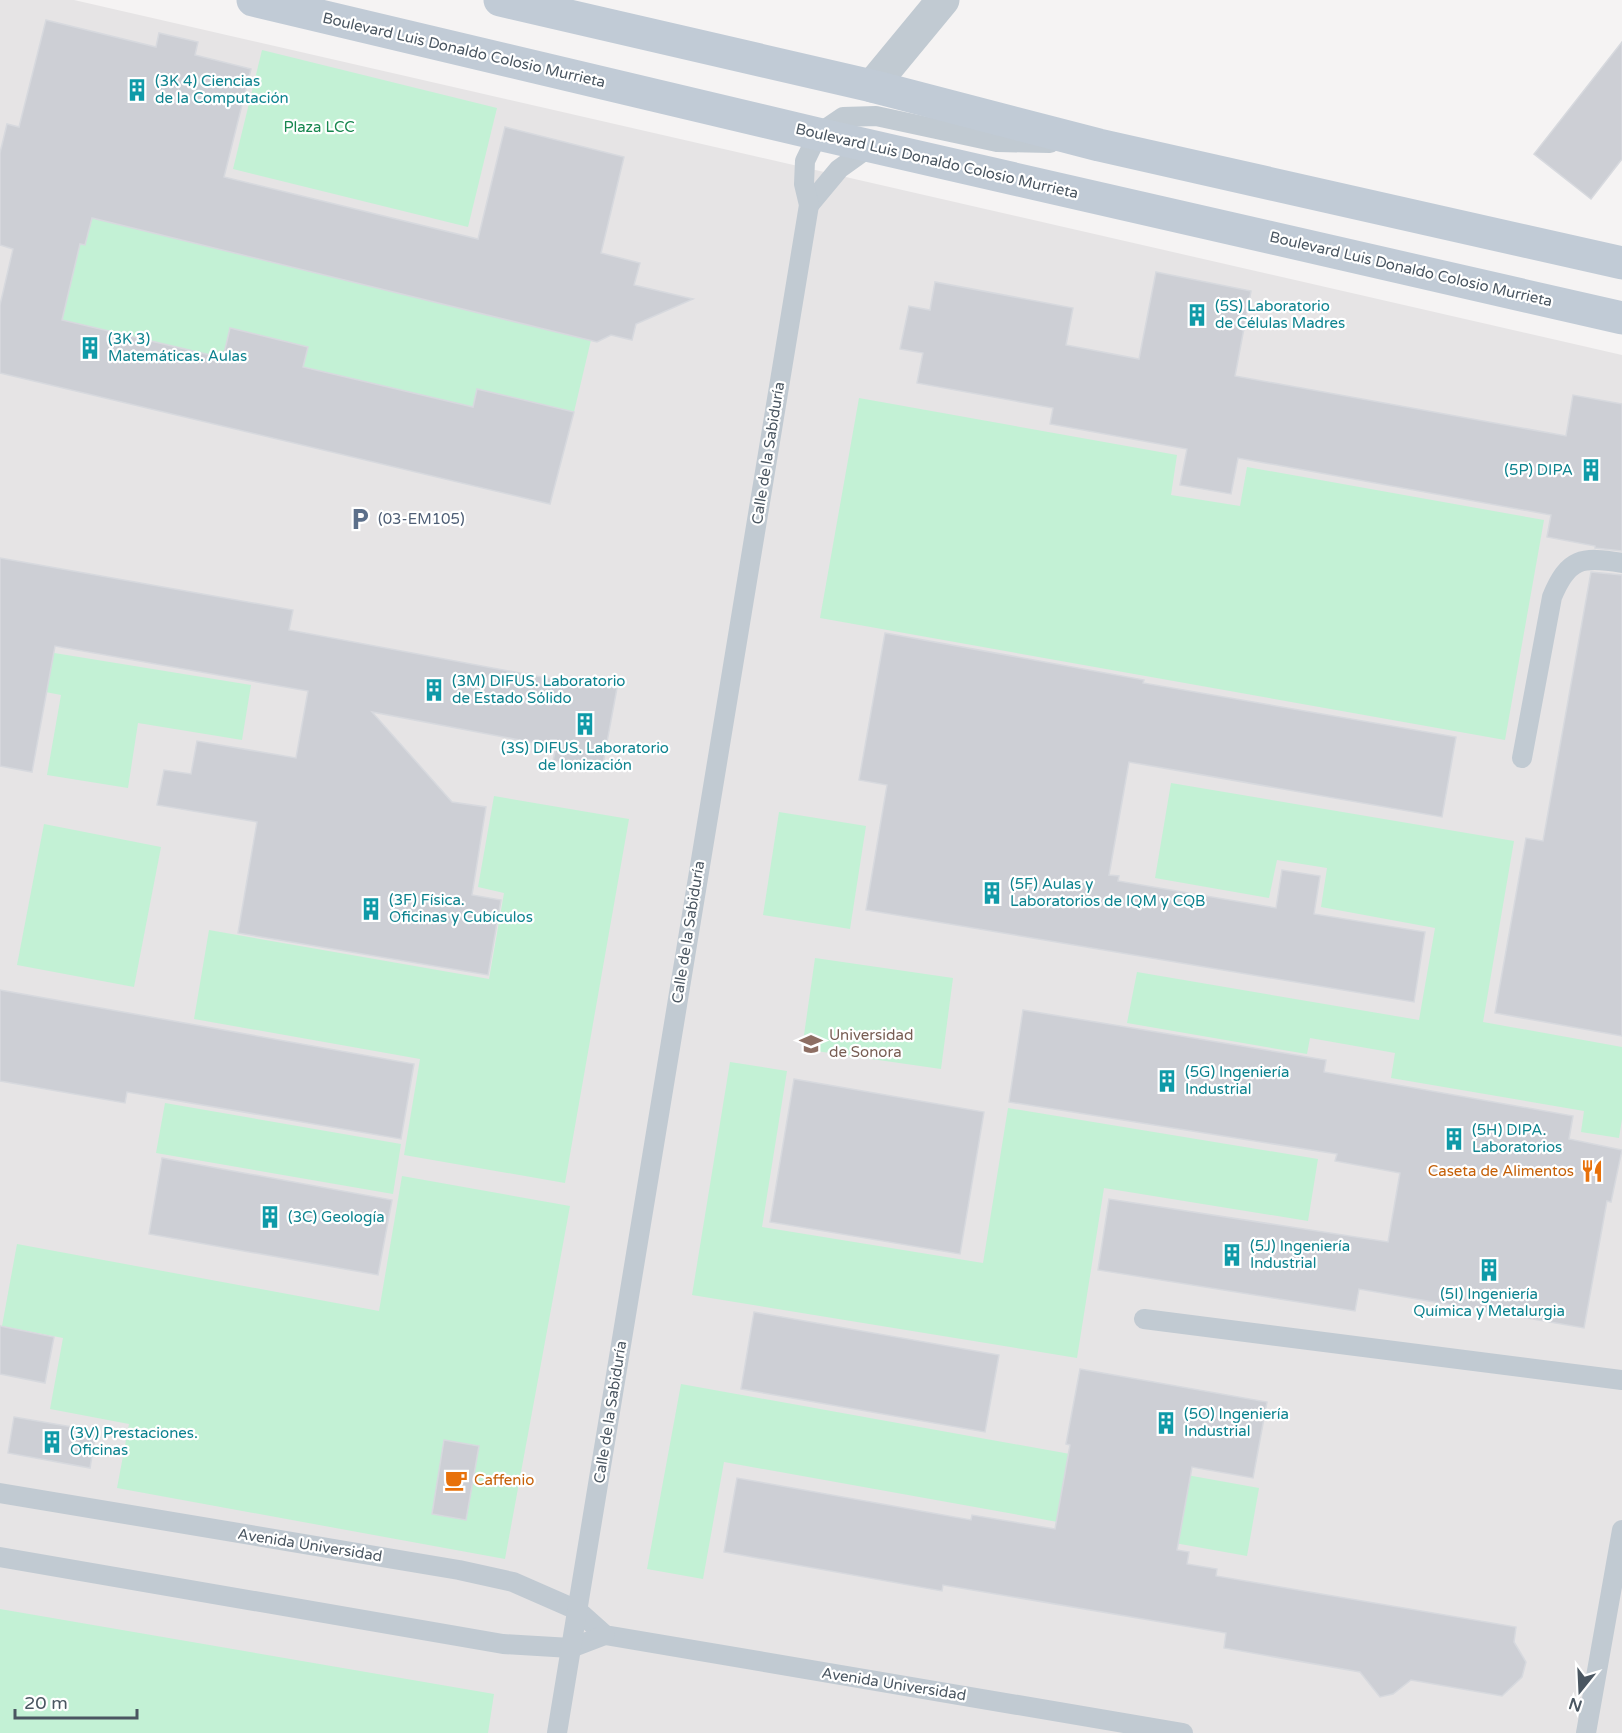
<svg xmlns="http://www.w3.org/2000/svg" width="1622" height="1733" font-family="'Varela Round',sans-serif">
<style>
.education{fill:#e6e4e5}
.green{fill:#c3f1d5}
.building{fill:#cdcfd5;stroke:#d7d9de;stroke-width:1.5}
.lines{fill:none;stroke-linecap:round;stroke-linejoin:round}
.lane{stroke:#c1cad2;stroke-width:20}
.street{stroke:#c1cad2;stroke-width:33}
.secondary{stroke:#c1cbd6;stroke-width:33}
.labels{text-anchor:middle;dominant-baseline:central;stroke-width:4.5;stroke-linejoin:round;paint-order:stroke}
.street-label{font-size:15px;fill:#4a5661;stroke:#fff}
.culture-label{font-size:15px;fill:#0d838f;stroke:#fff;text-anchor:start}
.park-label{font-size:15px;fill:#17864f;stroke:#fff}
.service-label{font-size:15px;fill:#4e5e75;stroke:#fff;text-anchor:start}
.education-label{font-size:15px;fill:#785e54;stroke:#fff;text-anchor:start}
.food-label{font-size:15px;fill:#c56008;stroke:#fff;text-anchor:end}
</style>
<rect width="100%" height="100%" fill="#f5f3f3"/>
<polygon class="education" points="0,0 74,0 1622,355 1622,1733 0,1733"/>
<g class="green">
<polygon points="262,50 497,108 468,227 233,169"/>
<polygon points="92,218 591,340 574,412 478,389 473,407 303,367 308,347 230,328 223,358 62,320 80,244 85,245"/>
<polygon points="859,398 1177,455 1171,495 1240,506 1247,467 1544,520 1505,740 820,618"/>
<polygon points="36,650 251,685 242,740 138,723 128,788 47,775 61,695 30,689"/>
<polygon points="1171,783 1514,841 1483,1022 1622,1047 1622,1119 1619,1138 1581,1132 1584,1111 1391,1078 1395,1053 1310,1038 1307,1054 1127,1023 1137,972 1419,1020 1435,928 1321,907 1327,868 1277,860 1269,898 1155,878"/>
<polygon points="494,796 629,819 565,1183 404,1155 420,1059 194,1019 209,930 489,979 504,893 478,887"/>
<polygon points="779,812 866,826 850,929 763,915"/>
<polygon points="44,824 161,847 134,987 17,965"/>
<polygon points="815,958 953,978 941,1069 802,1049"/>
<polygon points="730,1062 787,1071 762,1227 983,1263 1008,1108 1318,1159 1308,1221 1104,1188 1077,1358 692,1295"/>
<polygon points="165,1103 401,1144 393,1194 156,1153"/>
<polygon points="402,1176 570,1206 505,1559 117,1488 129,1424 50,1409 63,1338 2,1326 17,1244 379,1311"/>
<polygon points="681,1384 1259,1488 1247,1556 724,1462 703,1579 647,1569"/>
<polygon points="0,1609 494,1694 488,1733 0,1733"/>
</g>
<g class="building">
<polygon points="46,20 156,47 159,33 198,42 195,55 251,69 224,177 478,239 505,127 624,157 601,253 640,263 634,285 693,299 636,324 632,340 611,335 597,342 92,218 85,245 80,244 62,320 223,358 230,328 308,347 303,367 473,407 477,389 574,412 550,504 0,373 0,305 13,249 0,245 0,153 7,124 19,127"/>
<polygon points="1622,42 1622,159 1591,199 1534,154"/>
<polygon points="1156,272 1251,291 1235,376 1566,436 1573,395 1622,404 1622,551 1595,548 1595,546 1547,537 1551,515 1238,458 1231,494 1180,485 1187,449 1050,424 1053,408 917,383 923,353 900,349 909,306 930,310 935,282 1073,308 1066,345 1139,359"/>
<polygon points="0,558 293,610 289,630 568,682 569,679 617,688 602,769 553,761 556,747 372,712 452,802 486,807 472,895 501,900 488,975 238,933 257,822 157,805 164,770 191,774 197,741 296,758 308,691 55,646 32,772 0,766"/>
<polygon points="1591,572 1622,575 1622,1036 1495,1013 1526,838 1543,841"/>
<polygon points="885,633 1144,680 1143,683 1456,737 1442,817 1129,762 1109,875 1119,876 1118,881 1276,908 1282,870 1320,876 1314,914 1425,932 1414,1002 866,910 887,785 859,780"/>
<polygon points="0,990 414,1064 401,1139 127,1092 125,1103 0,1081"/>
<polygon points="1023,1010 1326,1060 1324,1072 1573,1116 1569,1139 1622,1150 1611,1202 1607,1201 1584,1328 1359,1289 1355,1311 1098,1270 1109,1199 1388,1242 1400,1173 1335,1161 1337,1154 1009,1102"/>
<polygon points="794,1079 984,1112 960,1254 770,1222"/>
<polygon points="162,1158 392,1200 378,1275 149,1234"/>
<polygon points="754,1312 999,1355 985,1432 741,1389"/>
<polygon points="0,1326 54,1337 45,1383 0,1374"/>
<polygon points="1080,1369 1267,1402 1253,1478 1192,1467 1177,1550 1189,1552 1187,1564 1217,1569 1216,1576 1516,1627 1514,1642 1526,1662 1522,1677 1502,1696 1411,1680 1393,1694 1380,1697 1360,1672 1224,1648 1226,1633 943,1585 942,1591 724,1552 737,1478 971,1520 972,1515 1055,1529 1070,1445 1066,1444"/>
<polygon points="14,1417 96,1431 90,1468 8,1453"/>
<polygon points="444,1440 479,1446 466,1520 432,1514"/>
</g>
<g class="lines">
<g class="lane">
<polyline points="809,205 839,169 871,146"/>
<path d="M1522,758L1552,597C1568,558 1582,556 1622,563"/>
<polyline points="1144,1319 1622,1380"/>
<polyline points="0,1493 459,1570 513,1582 577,1610 605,1635 1183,1733"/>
<polyline points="0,1557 503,1644 571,1648 605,1635"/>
<polyline points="557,1733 809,205 804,184 805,161 818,134 843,117 876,116 997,142 1050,143"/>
<polyline points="1586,1733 1622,1530"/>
</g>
<polyline class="street" points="872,86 943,0"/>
<g class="secondary">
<polyline points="253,0 818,134 1622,318"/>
<polyline points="500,0 872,86 1099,145 1622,263"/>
</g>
</g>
<defs>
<g id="building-bare" transform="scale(1.8)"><path d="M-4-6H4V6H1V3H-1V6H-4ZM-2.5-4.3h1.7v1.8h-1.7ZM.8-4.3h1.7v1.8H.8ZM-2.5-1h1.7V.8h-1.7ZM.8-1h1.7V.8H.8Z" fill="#0f9aa8" stroke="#fff" stroke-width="2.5" paint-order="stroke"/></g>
<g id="parking-bare" transform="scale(1.8)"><path d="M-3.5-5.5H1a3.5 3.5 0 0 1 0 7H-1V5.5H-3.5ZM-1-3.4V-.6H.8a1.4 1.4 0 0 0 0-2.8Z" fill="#5c6f8a" stroke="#fff" stroke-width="2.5" paint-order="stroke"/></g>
<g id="university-bare" transform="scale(1.8)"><path d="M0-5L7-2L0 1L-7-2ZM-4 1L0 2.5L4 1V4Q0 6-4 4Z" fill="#8d6e63" stroke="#fff" stroke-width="2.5" paint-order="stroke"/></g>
<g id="restaurant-bare" transform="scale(1.8)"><path d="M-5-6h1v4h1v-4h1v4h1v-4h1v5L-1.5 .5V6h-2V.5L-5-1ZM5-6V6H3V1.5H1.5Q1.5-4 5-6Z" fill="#e8710a" stroke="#fff" stroke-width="2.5" paint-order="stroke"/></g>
<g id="cafe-bare" transform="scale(1.8)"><path d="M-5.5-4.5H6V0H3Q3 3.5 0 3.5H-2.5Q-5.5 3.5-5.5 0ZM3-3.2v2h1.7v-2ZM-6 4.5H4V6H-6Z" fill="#e8710a" stroke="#fff" stroke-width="2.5" paint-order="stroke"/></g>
</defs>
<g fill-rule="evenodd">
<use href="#building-bare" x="137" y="90"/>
<use href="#building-bare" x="1197" y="315"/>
<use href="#building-bare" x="90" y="348"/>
<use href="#building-bare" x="1591" y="470"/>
<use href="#parking-bare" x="360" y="519"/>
<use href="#building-bare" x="434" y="690"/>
<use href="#building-bare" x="585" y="724"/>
<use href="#building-bare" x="992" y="893"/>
<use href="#building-bare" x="371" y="909"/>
<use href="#university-bare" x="811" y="1044"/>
<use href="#building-bare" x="1167" y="1081"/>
<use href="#building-bare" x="1454" y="1139"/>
<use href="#restaurant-bare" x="1592" y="1171"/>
<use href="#building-bare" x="270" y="1217"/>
<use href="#building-bare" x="1232" y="1255"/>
<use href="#building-bare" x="1489" y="1270"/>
<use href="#building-bare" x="1166" y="1423"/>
<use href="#building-bare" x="52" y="1442"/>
<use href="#cafe-bare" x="456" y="1480"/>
</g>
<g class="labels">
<g class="street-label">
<text transform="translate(464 50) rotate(13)">Boulevard Luis Donaldo Colosio Murrieta</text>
<text transform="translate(937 161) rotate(13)">Boulevard Luis Donaldo Colosio Murrieta</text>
<text transform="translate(1411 269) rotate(13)">Boulevard Luis Donaldo Colosio Murrieta</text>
<text transform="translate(768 453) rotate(-81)">Calle de la Sabiduría</text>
<text transform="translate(688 932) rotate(-81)">Calle de la Sabiduría</text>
<text transform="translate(610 1412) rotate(-81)">Calle de la Sabiduría</text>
<text transform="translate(310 1545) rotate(9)">Avenida Universidad</text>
<text transform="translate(894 1684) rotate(9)">Avenida Universidad</text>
</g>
<g class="culture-label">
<text x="155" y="81">(3K 4) Ciencias<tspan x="155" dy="17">de la Computación</tspan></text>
<text x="1215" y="306">(5S) Laboratorio<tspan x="1215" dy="17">de Células Madres</tspan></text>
<text x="108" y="339">(3K 3)<tspan x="108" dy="17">Matemáticas. Aulas</tspan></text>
<text x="1573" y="470" text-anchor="end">(5P) DIPA</text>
<text x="452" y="681">(3M) DIFUS. Laboratorio<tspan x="452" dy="17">de Estado Sólido</tspan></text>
<text x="585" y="748" text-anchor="middle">(3S) DIFUS. Laboratorio<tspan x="585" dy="17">de Ionización</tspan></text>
<text x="1010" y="884">(5F) Aulas y<tspan x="1010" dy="17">Laboratorios de IQM y CQB</tspan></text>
<text x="389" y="900">(3F) Física.<tspan x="389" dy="17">Oficinas y Cubículos</tspan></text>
<text x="1185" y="1072">(5G) Ingeniería<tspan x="1185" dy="17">Industrial</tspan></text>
<text x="1472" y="1130">(5H) DIPA.<tspan x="1472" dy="17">Laboratorios</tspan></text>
<text x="288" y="1217">(3C) Geología</text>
<text x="1250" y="1246">(5J) Ingeniería<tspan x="1250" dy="17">Industrial</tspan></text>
<text x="1489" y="1294" text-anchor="middle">(5I) Ingeniería<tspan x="1489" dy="17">Química y Metalurgia</tspan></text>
<text x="1184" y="1414">(5O) Ingeniería<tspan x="1184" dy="17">Industrial</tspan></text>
<text x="70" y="1433">(3V) Prestaciones.<tspan x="70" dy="17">Oficinas</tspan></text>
</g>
<g class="park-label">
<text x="319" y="127">Plaza LCC</text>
</g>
<g class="service-label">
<text x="378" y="519">(03-EM105)</text>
</g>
<g class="education-label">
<text x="829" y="1035">Universidad<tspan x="829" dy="17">de Sonora</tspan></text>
</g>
<g class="food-label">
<text x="1574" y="1171">Caseta de Alimentos</text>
<text x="474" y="1480" text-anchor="start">Caffenio</text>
</g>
</g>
<g transform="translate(1580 1691) rotate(198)" stroke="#ffffff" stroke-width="4.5" paint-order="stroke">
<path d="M0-4.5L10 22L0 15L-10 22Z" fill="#4a5661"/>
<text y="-9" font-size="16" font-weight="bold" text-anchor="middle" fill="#4a5661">N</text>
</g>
<path d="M15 1709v9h122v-9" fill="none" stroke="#4a5661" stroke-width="3"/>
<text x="24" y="1709" font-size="18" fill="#4a5661" stroke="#ffffff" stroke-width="4.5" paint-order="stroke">20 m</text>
</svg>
